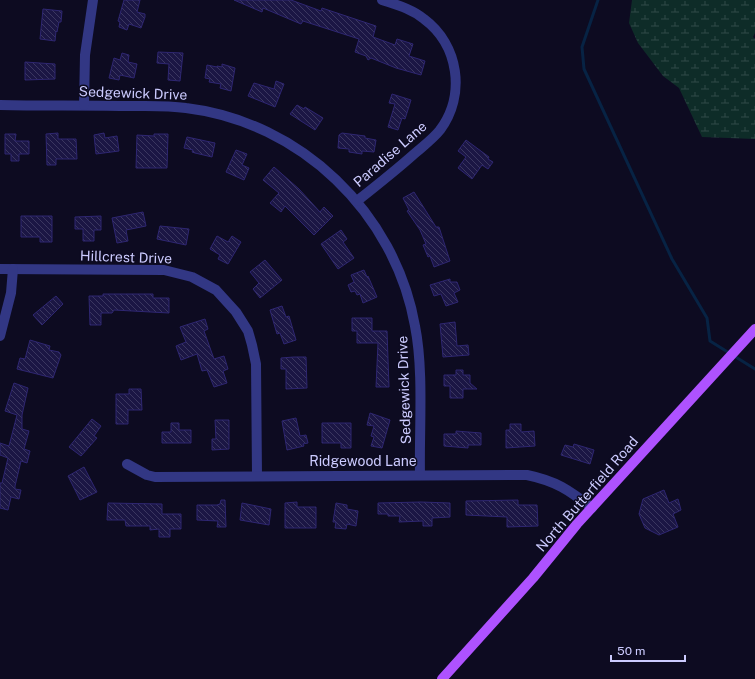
<svg xmlns="http://www.w3.org/2000/svg" width="755" height="679" font-family="'Public Sans',sans-serif">
<style>
.wetland{fill:url(#wetland-marsh)}
.lines{fill:none;stroke-linecap:round;stroke-linejoin:round}
.stream{stroke:#072344;stroke-width:3}
.building{fill:url(#building-back-hatch);stroke:#2e2671}
.minor{stroke:#323784;stroke-width:10}
.major{stroke:#ae52ff;stroke-width:10}
.labels{text-anchor:middle;dominant-baseline:central;stroke-width:3;stroke-linejoin:round;paint-order:stroke}
.street-label{font-size:14px;fill:#cccbff;stroke:#0d0b21}
</style>
<defs>
<pattern id="wetland-marsh" width="20" height="14" patternUnits="userSpaceOnUse"><rect width="20" height="14" fill="#0e2c28"/><path d="M1 5h8M5 5V1M11 12h8M15 12V8" fill="none" stroke="#304948"/></pattern>
<pattern id="building-back-hatch" width="6" height="6" patternUnits="userSpaceOnUse"><rect width="6" height="6" fill="#1b1644"/><path d="M-1 5l2 2M0 0l6 6M5-1l2 2" fill="none" stroke="#3b3760"/></pattern>
</defs>
<rect width="100%" height="100%" fill="#0d0b21"/>
<polygon class="wetland" points="632,0 755,0 755,33 753,37 755,39 755,139 702,137 679,88 663,76 638,43 629,23"/>
<g class="lines">
<polyline class="stream" points="598,0 582,47 584,69 672,259 707,318 710,341 755,369"/>
</g>
<g class="building">
<polygon points="124,0 140,0 137,12 145,14 145,17 141,28 129,24 127,30 119,27 120,22 118,21"/>
<polygon points="234,0 291,0 321,11 322,8 376,26 373,37 395,45 397,39 413,44 409,56 425,61 421,75 396,68 371,58 368,60 366,56 355,52 359,39 303,21 301,24 263,8 262,12"/>
<polygon points="43,9 62,11 61,22 59,22 57,32 56,31 55,41 40,39"/>
<polygon points="158,52 183,53 180,81 168,80 169,64 157,63"/>
<polygon points="122,53 129,55 128,62 137,64 134,78 120,75 119,80 109,78 114,58 120,60"/>
<polygon points="25,62 55,64 55,79 25,80"/>
<polygon points="222,64 235,68 231,91 220,88 221,84 209,82 210,79 205,78 207,65 217,67 217,66 222,67"/>
<polygon points="276,81 284,84 275,107 248,96 254,83 274,89"/>
<polygon points="392,94 411,100 405,119 402,118 398,130 388,127 395,104 389,103"/>
<polygon points="297,105 304,109 305,107 323,118 315,130 290,114"/>
<polygon points="58,133 58,139 76,139 77,159 56,159 56,165 47,165 46,134"/>
<polygon points="104,133 105,138 117,136 119,151 96,154 94,135"/>
<polygon points="342,133 365,136 365,138 376,140 374,152 362,151 362,154 349,152 349,149 338,148 339,135"/>
<polygon points="5,134 16,134 15,141 29,141 29,154 19,154 19,161 11,161 11,154 5,154"/>
<polygon points="154,134 168,134 167,168 136,168 137,135 154,136"/>
<polygon points="187,137 215,143 212,157 195,153 192,152 193,150 184,148"/>
<polygon points="466,140 489,157 488,159 493,162 488,169 482,165 472,179 458,168 466,157 458,151"/>
<polygon points="236,150 247,154 242,165 249,168 244,180 226,172"/>
<polygon points="274,167 299,189 320,212 324,207 333,216 314,235 285,206 281,212 270,203 279,193 263,180"/>
<polygon points="414,192 436,227 439,227 450,261 434,267 430,256 428,257 423,245 426,244 420,230 407,211 409,210 403,198"/>
<polygon points="143,212 146,226 126,230 128,241 117,243 112,218"/>
<polygon points="21,216 52,216 52,242 40,242 40,237 21,237"/>
<polygon points="101,216 101,230 94,230 94,241 83,241 83,229 75,229 75,217"/>
<polygon points="160,226 189,229 186,245 157,239"/>
<polygon points="341,230 347,239 343,242 354,258 338,269 321,244"/>
<polygon points="217,236 228,242 232,236 241,242 228,264 218,259 220,255 210,249"/>
<polygon points="265,260 282,280 260,298 253,289 259,283 250,272"/>
<polygon points="364,270 367,277 368,276 377,297 363,303 360,294 357,295 355,291 351,292 348,285 354,282 351,275"/>
<polygon points="450,279 450,282 457,282 460,290 454,293 458,302 446,306 441,294 434,296 430,285"/>
<polygon points="103,294 153,294 153,298 169,298 169,313 114,310 112,313 101,313 101,325 90,325 89,296 103,296"/>
<polygon points="56,296 63,304 42,325 33,315"/>
<polygon points="282,306 286,317 289,316 296,340 284,344 280,333 277,334 270,310"/>
<polygon points="352,318 372,318 372,331 387,331 389,387 376,387 378,343 357,343 357,331 352,331"/>
<polygon points="205,319 208,329 204,331 214,359 224,356 228,369 223,371 227,383 214,387 207,370 202,371 197,354 181,360 176,346 186,342 180,327"/>
<polygon points="455,322 457,346 468,345 469,355 443,357 440,324"/>
<polygon points="30,340 50,346 49,350 59,352 61,355 53,378 17,369 20,358 25,359"/>
<polygon points="294,357 306,357 307,388 286,389 286,369 281,369 281,358"/>
<polygon points="456,370 463,370 463,375 470,375 470,383 477,389 463,389 463,398 450,398 450,386 444,386 444,375 456,375"/>
<polygon points="14,383 28,388 22,415 22,429 29,431 24,449 30,451 27,463 21,461 15,486 15,489 21,490 19,499 11,497 8,510 0,508 0,483 2,483 8,458 0,455 0,443 9,446 17,415 5,411"/>
<polygon points="129,389 141,389 142,410 128,410 128,424 116,424 116,394 129,394"/>
<polygon points="370,413 390,420 382,448 371,446 374,437 371,436 374,426 367,425"/>
<polygon points="296,418 300,436 306,435 308,443 303,444 304,446 287,450 282,421"/>
<polygon points="92,419 101,426 94,436 97,438 81,456 69,447"/>
<polygon points="215,420 229,420 229,449 212,450 212,439 216,439"/>
<polygon points="171,423 179,423 179,430 191,430 191,443 162,443 162,432 171,432"/>
<polygon points="322,423 351,423 351,448 341,448 341,443 322,443"/>
<polygon points="510,424 521,424 521,432 534,431 535,446 506,448 506,430 510,430"/>
<polygon points="456,431 481,433 481,445 468,445 468,448 444,446 444,434 456,434"/>
<polygon points="574,444 594,450 590,464 561,455 565,445 573,447"/>
<polygon points="84,467 97,492 80,500 68,476"/>
<polygon points="664,490 669,503 678,499 681,510 673,514 678,527 659,535 645,528 639,514 643,499"/>
<polygon points="221,500 225,500 226,527 217,527 218,521 197,520 197,505 217,505 220,504"/>
<polygon points="518,500 518,505 537,505 538,526 507,527 507,517 466,515 466,501"/>
<polygon points="297,502 297,507 316,507 316,528 285,528 285,503"/>
<polygon points="421,502 450,503 450,517 432,518 432,526 423,526 423,521 399,522 400,516 388,516 388,514 378,514 378,503"/>
<polygon points="108,503 162,504 162,514 181,514 181,529 170,529 170,537 159,537 159,529 150,530 150,526 126,526 125,520 107,520"/>
<polygon points="242,503 271,509 269,525 240,520"/>
<polygon points="336,503 347,505 347,509 358,511 356,526 347,524 346,529 335,528 336,522 333,522"/>
</g>
<g class="lines">
<g class="minor">
<path d="M0,105C42,106 84,105 125,106C146,106 166,105 186,108C301,122 395,213 415,326C424,371 419,429 420,475"/>
<polyline points="84,105 85,55 93,0"/>
<path d="M357,201C376,186 395,171 413,155C422,147 433,139 440,130C466,95 459,45 424,19C412,9 397,5 382,0"/>
<polyline points="0,269 164,270 192,277 216,290 236,312 248,331 252,345 256,364 257,476"/>
<polyline points="0,336 11,293 13,269"/>
<path d="M127,464L147,475L155,477L527,475C556,481 569,490 592,508"/>
</g>
<polyline class="major" points="442,679 533,578 577,524 755,329"/>
</g>
<g class="labels">
<g class="street-label">
<text transform="translate(133 93) rotate(2)">Sedgewick Drive</text>
<text transform="translate(390 154) rotate(-41)">Paradise Lane</text>
<text transform="translate(126 257) rotate(2)">Hillcrest Drive</text>
<text transform="translate(404 390) rotate(-92)">Sedgewick Drive</text>
<text x="363" y="461">Ridgewood Lane</text>
<text transform="translate(587 494) rotate(-49)">North Butterfield Road</text>
</g>
</g>
<path d="M611 655v6h74v-6" fill="none" stroke="#cccbff" stroke-width="2"/>
<text x="617" y="655" font-size="12" fill="#cccbff" stroke="#0d0b21" stroke-width="3" paint-order="stroke">50 m</text>
</svg>
